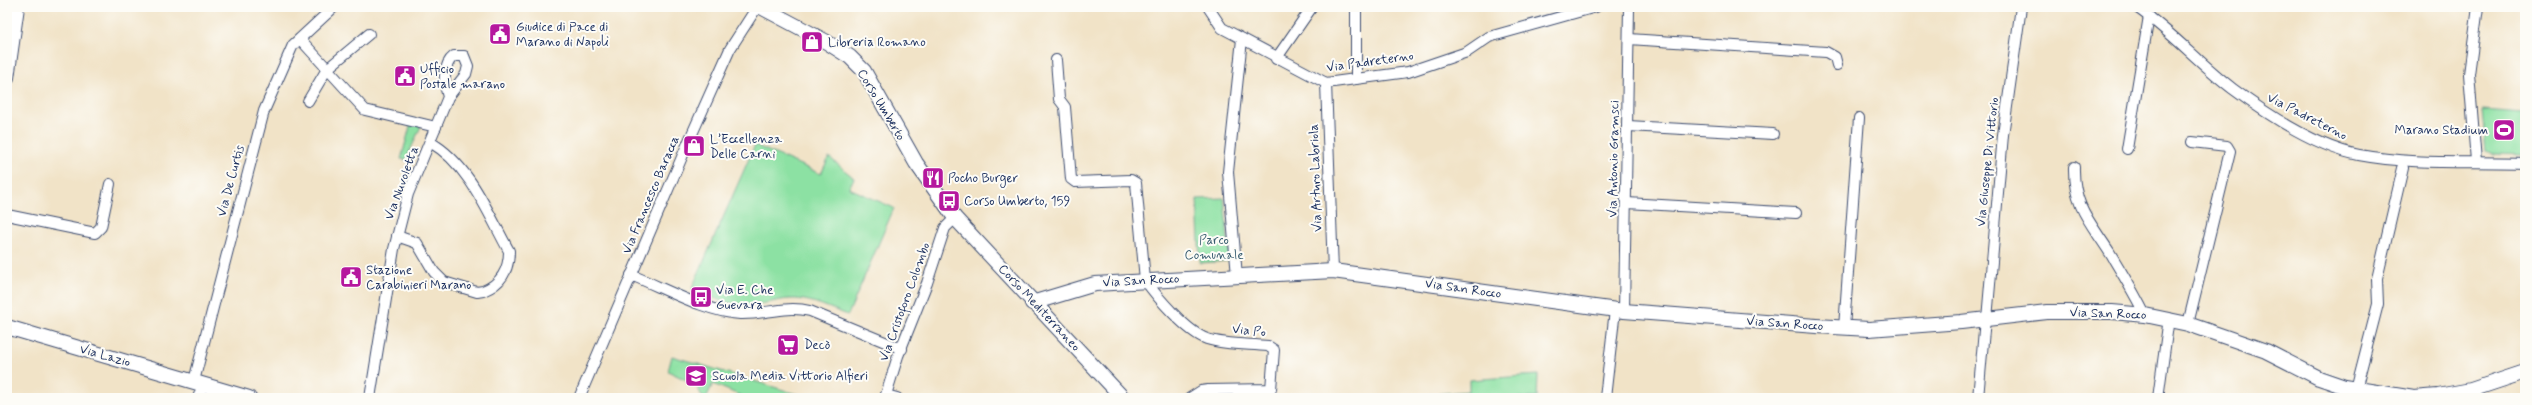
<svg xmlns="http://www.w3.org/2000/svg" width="2532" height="405" font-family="Mynerve,sans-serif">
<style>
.green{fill:#8ce1a3;stroke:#548880}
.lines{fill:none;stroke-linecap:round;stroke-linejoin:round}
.street-casing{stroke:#3b4a6e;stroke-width:12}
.secondary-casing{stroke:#3b4a6e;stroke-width:16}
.street{stroke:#fff;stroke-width:10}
.secondary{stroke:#fff;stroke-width:14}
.labels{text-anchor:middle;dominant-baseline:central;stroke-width:4;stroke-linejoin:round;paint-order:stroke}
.poi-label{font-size:13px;fill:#1b2f5e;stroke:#fdfcf7;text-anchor:start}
.street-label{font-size:13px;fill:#1b2f5e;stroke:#fdfcf7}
.park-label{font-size:13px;fill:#375c6f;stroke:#fdfcf7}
</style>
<rect width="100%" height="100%" fill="#fdfcf7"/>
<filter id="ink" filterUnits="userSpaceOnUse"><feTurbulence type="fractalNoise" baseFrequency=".025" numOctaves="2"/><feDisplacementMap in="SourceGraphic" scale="8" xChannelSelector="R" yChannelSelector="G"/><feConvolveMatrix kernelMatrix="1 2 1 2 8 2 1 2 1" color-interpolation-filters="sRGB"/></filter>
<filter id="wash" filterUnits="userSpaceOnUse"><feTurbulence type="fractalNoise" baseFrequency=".012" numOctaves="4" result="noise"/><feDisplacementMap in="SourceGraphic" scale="16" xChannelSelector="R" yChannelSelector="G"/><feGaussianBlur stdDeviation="0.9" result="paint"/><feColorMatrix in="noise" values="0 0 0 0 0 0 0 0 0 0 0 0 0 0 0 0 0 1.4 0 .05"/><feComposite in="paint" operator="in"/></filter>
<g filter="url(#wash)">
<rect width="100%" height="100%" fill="#f1e3c7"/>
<g class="green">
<polygon points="2482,110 2525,113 2525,155 2493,154 2486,151"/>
<polygon points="411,123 421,126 406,160 401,159"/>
<path d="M755,145L821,174L829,157L854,178L849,188L894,208L848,315C831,309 814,300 796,299C780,298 766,305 750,305C729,306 710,297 692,288Z"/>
<polygon points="1224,198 1230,261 1200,263 1197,199"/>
<polygon points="672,356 800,395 799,398 746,398 713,384 706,398 703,398 696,385 668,371"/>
<polygon points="1538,375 1537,398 1386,398 1469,391 1469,380"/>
</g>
</g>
<g filter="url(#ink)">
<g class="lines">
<g class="street-casing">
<g id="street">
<polyline points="1208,7 1222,28 1326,83 1408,72 1467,52 1489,37 1596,7"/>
<polyline points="1356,7 1356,79"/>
<path d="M2136,7C2171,31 2200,64 2233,89C2268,115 2316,147 2359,155C2412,165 2470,161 2525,163"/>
<polyline points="300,39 365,110 436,127"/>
<polyline points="1629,39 1826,52 1835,57 1837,65"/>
<polyline points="1276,59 1312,7"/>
<path d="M1056,60L1059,99L1065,107L1071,179L1075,182L1131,180L1136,183L1145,280C1157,297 1187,332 1207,339C1226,345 1248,344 1268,346L1274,350L1271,389L1208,390L1201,391L1190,398"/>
<polyline points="1326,83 1333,271"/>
<polyline points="308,101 327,69 369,34"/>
<polyline points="1628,126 1773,134"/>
<polyline points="2127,149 2149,16"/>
<polyline points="2476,161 2469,74 2478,7"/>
<path d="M2074,167C2073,206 2091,223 2110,253C2122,273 2135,294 2145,315"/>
<polyline points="1627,203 1796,213"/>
<polyline points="7,215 95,233 101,227 110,184"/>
<path d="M397,236L417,243L434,272L444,282L477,292L483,291C501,284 509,270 509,251C488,213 469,164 430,142"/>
<path d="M631,275C664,288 706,312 740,314C764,315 785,305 810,311L902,349"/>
<polyline points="1237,276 1228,172 1242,39"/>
<polyline points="1624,311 1629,7"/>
<polyline points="1987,319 2003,135 2021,7"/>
<polyline points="2188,324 2230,151 2227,146 2192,142"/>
<polyline points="1844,328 1859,118"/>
<polyline points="194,381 264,111 293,45 334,7"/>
<polyline points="2356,389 2378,304 2377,279 2403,168"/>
<polyline points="886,395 897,398"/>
<polyline points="198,398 203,384"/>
<path d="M370,398L394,249L408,194L448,97L466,74L468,66L464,56H454C442,65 444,85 448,97"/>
<polyline points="579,398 688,143 730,49 757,7"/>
<polyline points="885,398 898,356 927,283 945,228 955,218"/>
<polyline points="1605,398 1615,310"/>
<polyline points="1978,398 1985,319"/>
<polyline points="2158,398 2169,318"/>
</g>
</g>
<g class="secondary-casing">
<g id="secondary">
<polyline points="761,7 825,41 850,57 864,71 916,163 955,218 1123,398"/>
<polyline points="7,78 17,7"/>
<polyline points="1032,303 1095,284 1333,271 1624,311 1816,326 1869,329 1961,322 2047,312 2112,312 2145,315 2188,324 2266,351 2319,378 2345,387 2414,398 2438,396 2471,390 2525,372"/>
<polyline points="7,327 249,398"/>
</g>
</g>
<use href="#street" class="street"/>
<use href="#secondary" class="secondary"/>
</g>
</g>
<defs>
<g id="civic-square" transform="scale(1.15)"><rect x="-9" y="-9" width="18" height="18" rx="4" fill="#b5179e" stroke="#fdfcf7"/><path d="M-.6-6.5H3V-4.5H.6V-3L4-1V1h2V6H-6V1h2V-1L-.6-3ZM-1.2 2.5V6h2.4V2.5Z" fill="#fff"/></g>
<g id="shop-square" transform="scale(1.15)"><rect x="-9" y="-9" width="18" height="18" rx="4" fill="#b5179e" stroke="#fdfcf7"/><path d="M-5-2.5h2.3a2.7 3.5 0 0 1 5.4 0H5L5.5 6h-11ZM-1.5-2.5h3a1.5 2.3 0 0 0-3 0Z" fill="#fff"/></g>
<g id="stadium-square" transform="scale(1.15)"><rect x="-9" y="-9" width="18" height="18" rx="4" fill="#b5179e" stroke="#fdfcf7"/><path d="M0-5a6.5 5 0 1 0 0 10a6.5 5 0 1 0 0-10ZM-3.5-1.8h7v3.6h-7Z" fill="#fff"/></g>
<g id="restaurant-square" transform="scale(1.15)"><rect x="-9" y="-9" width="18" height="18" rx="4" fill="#b5179e" stroke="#fdfcf7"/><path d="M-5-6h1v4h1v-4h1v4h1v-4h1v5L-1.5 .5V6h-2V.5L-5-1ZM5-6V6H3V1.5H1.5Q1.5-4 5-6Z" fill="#fff"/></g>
<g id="bus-square" transform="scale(1.15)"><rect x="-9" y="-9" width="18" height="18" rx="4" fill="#b5179e" stroke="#fdfcf7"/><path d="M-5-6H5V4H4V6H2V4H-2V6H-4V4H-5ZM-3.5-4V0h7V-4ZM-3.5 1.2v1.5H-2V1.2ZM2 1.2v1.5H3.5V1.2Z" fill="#fff"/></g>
<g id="supermarket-square" transform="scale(1.15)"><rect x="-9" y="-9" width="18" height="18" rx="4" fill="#b5179e" stroke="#fdfcf7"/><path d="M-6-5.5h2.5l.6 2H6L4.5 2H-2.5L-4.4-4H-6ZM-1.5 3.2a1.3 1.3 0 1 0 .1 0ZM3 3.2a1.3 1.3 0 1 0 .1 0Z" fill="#fff"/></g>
<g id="school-square" transform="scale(1.15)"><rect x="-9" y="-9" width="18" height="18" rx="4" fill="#b5179e" stroke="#fdfcf7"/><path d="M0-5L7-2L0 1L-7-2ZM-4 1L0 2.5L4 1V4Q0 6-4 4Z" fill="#fff"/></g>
</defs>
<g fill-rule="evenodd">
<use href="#civic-square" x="500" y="34"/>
<use href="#shop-square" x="812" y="42"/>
<use href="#civic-square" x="405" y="76"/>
<use href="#stadium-square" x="2504" y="130"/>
<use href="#shop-square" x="694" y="146"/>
<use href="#restaurant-square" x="933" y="178"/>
<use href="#bus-square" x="949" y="201"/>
<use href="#civic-square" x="351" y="277"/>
<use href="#bus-square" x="701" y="297"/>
<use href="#supermarket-square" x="788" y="345"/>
<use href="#school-square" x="696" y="376"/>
</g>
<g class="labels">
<g class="poi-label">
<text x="516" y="27">Giudice di Pace di<tspan x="516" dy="15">Marano di Napoli</tspan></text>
<text x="828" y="42">Libreria Romano</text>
<text x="420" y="69">Ufficio<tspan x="420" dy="15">Postale marano</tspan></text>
<text x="2488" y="130" text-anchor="end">Marano Stadium</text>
<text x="710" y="139">L’Eccellenza<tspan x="710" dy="15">Delle Carni</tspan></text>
<text x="948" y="178">Pocho Burger</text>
<text x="964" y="201">Corso Umberto, 159</text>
<text x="366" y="270">Stazione<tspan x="366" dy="15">Carabinieri Marano</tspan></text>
<text x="716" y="290">Via E. Che<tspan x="716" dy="15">Guevara</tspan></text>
<text x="804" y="345">Decò</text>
<text x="712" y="376">Scuola Media Vittorio Alfieri</text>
</g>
<g class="street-label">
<text transform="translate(1370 62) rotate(-8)">Via Padreterno</text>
<text transform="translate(881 105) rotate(59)">Corso Umberto</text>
<text transform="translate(2307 117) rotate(27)">Via Padreterno</text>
<text transform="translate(1614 159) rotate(-89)">Via Antonio Gramsci</text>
<text transform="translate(1988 162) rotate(-84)">Via Giuseppe Di Vittorio</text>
<text transform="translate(1316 178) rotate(-92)">Via Arturo Labriola</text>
<text transform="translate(231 181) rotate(-75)">Via De Curtis</text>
<text transform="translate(402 183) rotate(-70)">Via Nuvoletta</text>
<text transform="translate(651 195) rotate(-67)">Via Francesco Baracca</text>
<text transform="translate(1141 281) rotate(-3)">Via San Rocco</text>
<text transform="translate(1463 289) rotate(8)">Via San Rocco</text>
<text transform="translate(905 302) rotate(-70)">Via Cristoforo Colombo</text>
<text transform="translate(1039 308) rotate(47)">Corso Mediterraneo</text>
<text transform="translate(2108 314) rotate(2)">Via San Rocco</text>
<text transform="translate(1785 324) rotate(4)">Via San Rocco</text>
<text transform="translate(1249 331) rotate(6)">Via Po</text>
<text transform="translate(105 356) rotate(16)">Via Lazio</text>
</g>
<g class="park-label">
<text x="1214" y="240">Parco<tspan x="1214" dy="15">Comunale</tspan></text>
</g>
</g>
<rect width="2532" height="405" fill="none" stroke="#fdfcf7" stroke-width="24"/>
</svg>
